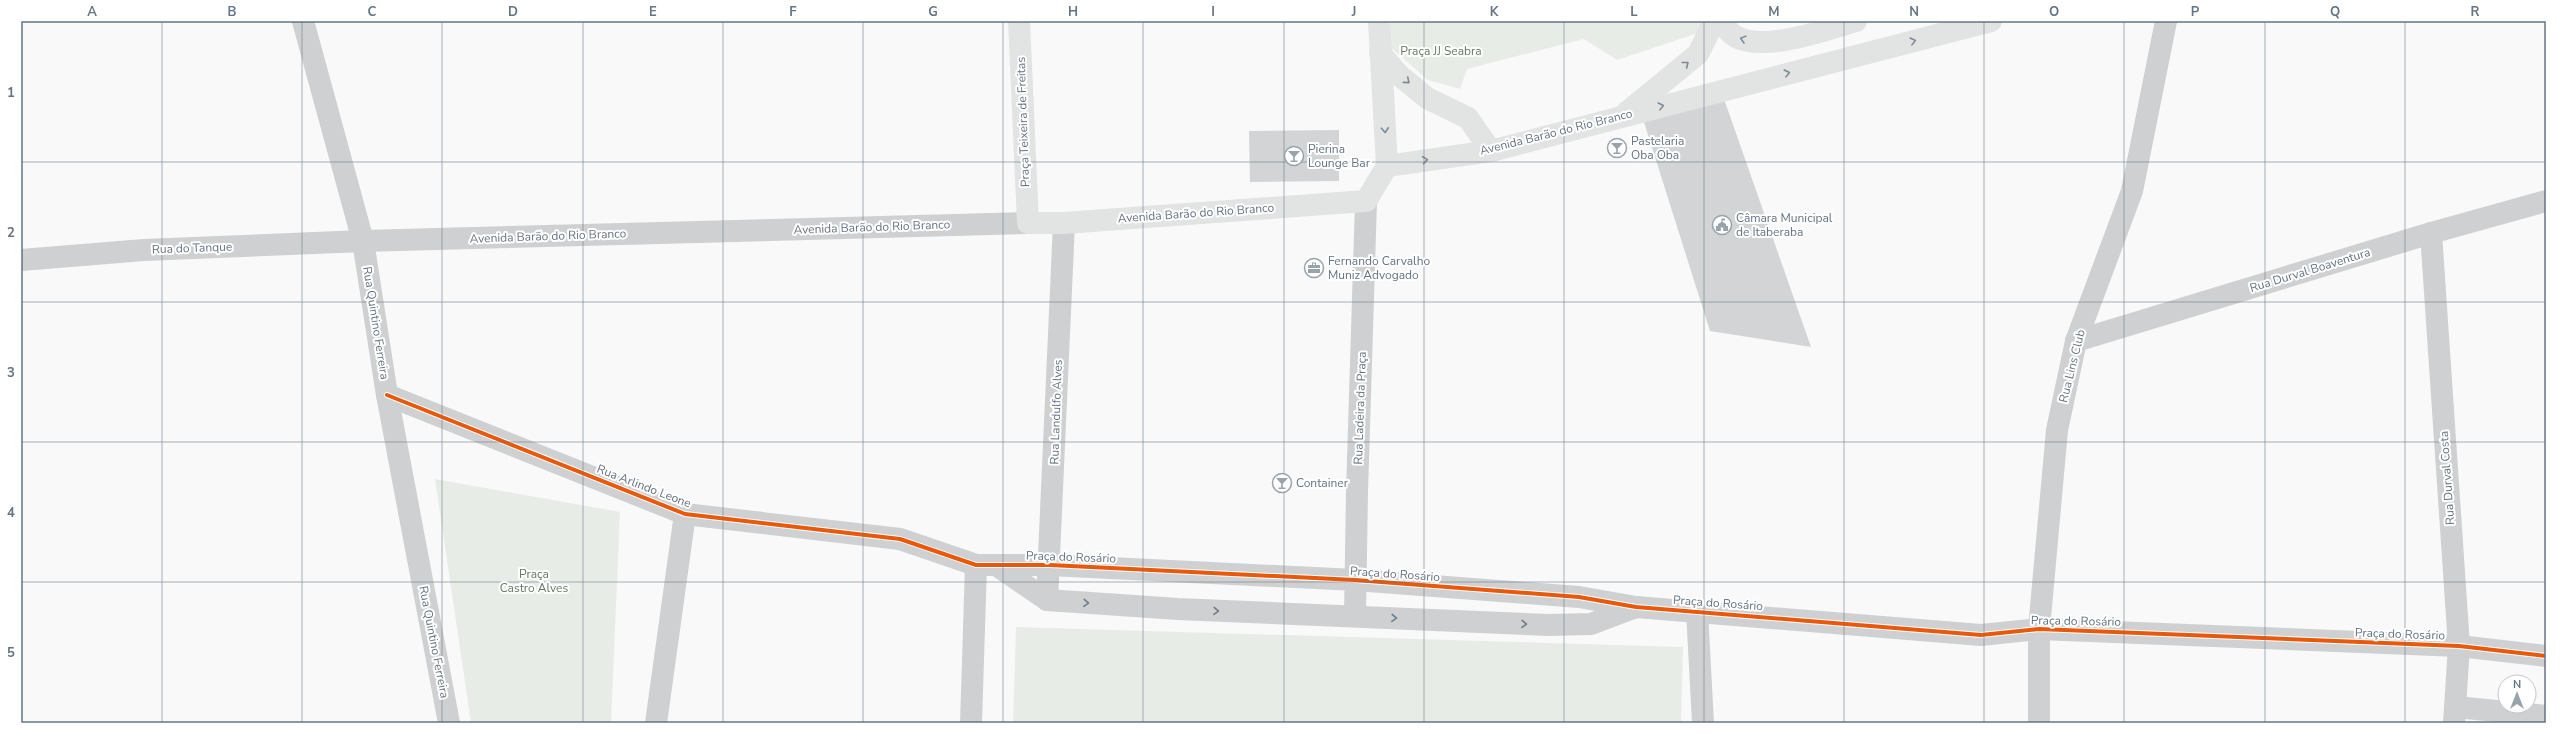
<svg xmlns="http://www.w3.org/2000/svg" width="2567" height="744" font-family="'Nunito Sans',sans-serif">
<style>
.green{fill:#e8ece7}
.building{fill:#d2d4d5}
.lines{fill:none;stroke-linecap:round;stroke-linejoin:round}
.street{stroke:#cfd0d1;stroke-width:22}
.secondary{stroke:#e2e3e3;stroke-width:22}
.cycleway-casing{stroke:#fff;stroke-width:6}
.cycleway{stroke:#e8590c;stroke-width:4}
.oneway{stroke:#7d8a96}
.oneway2{stroke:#6f7d8b}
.grid{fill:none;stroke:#647483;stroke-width:1;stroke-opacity:0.55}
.labels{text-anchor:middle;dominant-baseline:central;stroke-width:4;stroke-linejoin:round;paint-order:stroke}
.park-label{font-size:12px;fill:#667a63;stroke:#fff}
.street-label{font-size:12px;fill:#647483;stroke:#fff}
.poi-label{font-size:12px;fill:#647483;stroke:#fff;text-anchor:start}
.neatline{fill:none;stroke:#647483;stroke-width:1.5}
.grid-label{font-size:13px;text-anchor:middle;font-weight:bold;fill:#647483}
</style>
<rect width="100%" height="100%" fill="#f9f9f9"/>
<g class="green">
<polygon points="1389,21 1699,21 1698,33 1617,60 1584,39 1467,69 1460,89 1428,80 1389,46"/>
<polygon points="435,479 620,512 611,723 471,723"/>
<polygon points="1016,627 1683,647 1681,723 1013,723"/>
</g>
<g class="building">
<polygon points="1724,99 1811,347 1710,331 1643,119"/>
<polygon points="1339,130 1339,181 1250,182 1249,131"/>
</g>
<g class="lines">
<g class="street">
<polyline points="303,21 363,241 387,395 449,723"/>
<polyline points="2431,233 2459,646 2454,723"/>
<polyline points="21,260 144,250 363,241 1028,223"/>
<polyline points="2076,341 2431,233 2546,201"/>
<polyline points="387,395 685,514 900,539 976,565 1050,565 1355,580 1579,597 1636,607 1981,635 2039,629 2459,646 2546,656"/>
<polyline points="996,565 1047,600 1178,609 1549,625 1591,624 1636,607"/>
<polyline points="1047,600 1064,223"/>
<polyline points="1697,611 1703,723"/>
<polyline points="1355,616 1357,492 1366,201"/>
<polyline points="2456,707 2546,716"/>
<polyline points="656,723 685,514"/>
<polyline points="971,723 976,565"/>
<polyline points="2039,723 2039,629 2057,430 2076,341 2132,191 2166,21"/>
</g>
<g class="secondary">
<polyline points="1019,21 1028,223 1064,223 1366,201 1387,166"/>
<polyline points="1379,21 1387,166"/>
<path d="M1723,21C1737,64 1827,29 1856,21"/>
<polyline points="1380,53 1399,75 1427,98 1468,118 1491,151"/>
<polyline points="1627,112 1698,54 1709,32 1711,21"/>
<polyline points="1387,166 1491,151 1991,21"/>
</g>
<g class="cycleway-casing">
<polyline id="cycleway" points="387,395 685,514 900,539 976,565 1050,565 1355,580 1579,597 1636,607 1981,635 2039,629 2459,646 2546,656"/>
</g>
<use href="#cycleway" class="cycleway"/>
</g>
<defs><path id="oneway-chevron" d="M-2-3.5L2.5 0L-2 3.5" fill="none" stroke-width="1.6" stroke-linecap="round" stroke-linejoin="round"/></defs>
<g class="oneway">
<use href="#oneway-chevron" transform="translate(1743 39) rotate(-165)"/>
<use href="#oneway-chevron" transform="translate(1913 41) rotate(-14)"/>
<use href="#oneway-chevron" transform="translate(1686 64) rotate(-38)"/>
<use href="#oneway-chevron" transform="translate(1787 73) rotate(-14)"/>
<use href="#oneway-chevron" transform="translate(1407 81) rotate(40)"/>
<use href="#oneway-chevron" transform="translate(1661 106) rotate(-14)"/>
<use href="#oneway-chevron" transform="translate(1385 130) rotate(87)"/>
<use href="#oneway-chevron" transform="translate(1425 160) rotate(-8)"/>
</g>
<g class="oneway2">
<use href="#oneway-chevron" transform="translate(1086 603) rotate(4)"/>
<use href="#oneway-chevron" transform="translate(1216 611) rotate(2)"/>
<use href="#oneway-chevron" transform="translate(1394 618) rotate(3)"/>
<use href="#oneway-chevron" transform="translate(1524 624) rotate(2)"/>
</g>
<path class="grid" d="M162,21V723M302,21V723M442,21V723M583,21V723M723,21V723M863,21V723M1003,21V723M1143,21V723M1284,21V723M1424,21V723M1564,21V723M1704,21V723M1844,21V723M1984,21V723M2124,21V723M2265,21V723M2405,21V723M21,162H2546M21,302H2546M21,442H2546M21,582H2546"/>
<defs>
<g id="bar-ring" transform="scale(1)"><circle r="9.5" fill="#fff" stroke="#98a3ac" stroke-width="1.5"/><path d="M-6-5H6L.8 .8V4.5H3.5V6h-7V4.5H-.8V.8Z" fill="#98a3ac"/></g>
<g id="civic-ring" transform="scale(1)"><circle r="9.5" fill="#fff" stroke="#98a3ac" stroke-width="1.5"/><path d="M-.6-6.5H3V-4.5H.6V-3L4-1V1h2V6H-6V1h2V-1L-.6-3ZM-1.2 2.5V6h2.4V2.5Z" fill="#98a3ac"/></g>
<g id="office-ring" transform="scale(1)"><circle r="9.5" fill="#fff" stroke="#98a3ac" stroke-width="1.5"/><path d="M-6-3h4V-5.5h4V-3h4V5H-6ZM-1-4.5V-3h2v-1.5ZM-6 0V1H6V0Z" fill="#98a3ac"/></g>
</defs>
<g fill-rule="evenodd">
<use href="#bar-ring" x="1617" y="148"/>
<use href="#bar-ring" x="1294" y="156"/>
<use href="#civic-ring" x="1722" y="225"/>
<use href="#office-ring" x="1314" y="268"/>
<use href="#bar-ring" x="1282" y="483"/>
</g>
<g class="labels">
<g class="park-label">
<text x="1441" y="51">Praça JJ Seabra</text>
<text x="534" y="574">Praça<tspan x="534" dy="14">Castro Alves</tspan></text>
</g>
<g class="street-label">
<text transform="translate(1023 122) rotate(-92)">Praça Teixeira de Freitas</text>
<text transform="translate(1556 132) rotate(-14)">Avenida Barão do Rio Branco</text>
<text transform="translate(1196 213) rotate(-4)">Avenida Barão do Rio Branco</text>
<text transform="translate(872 227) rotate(-2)">Avenida Barão do Rio Branco</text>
<text transform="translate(548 236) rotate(-2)">Avenida Barão do Rio Branco</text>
<text transform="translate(192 248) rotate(-2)">Rua do Tanque</text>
<text transform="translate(2310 270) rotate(-17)">Rua Durval Boaventura</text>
<text transform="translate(376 323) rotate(81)">Rua Quintino Ferreira</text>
<text transform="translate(2072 366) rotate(-76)">Rua Lins Club</text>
<text transform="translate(1360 408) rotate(-88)">Rua Ladeira da Praça</text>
<text transform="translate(1056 412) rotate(-88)">Rua Landulfo Alves</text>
<text transform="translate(2447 478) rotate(-94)">Rua Durval Costa</text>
<text transform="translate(644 486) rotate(21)">Rua Arlindo Leone</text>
<text transform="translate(1071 557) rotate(2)">Praça do Rosário</text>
<text transform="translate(1395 574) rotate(4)">Praça do Rosário</text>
<text transform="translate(1718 603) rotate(4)">Praça do Rosário</text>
<text transform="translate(2076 621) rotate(1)">Praça do Rosário</text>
<text transform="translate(2400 634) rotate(2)">Praça do Rosário</text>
<text transform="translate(434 642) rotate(79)">Rua Quintino Ferreira</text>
</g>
<g class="poi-label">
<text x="1631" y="141">Pastelaria<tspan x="1631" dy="14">Oba Oba</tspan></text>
<text x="1308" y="149">Pierina<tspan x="1308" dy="14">Lounge Bar</tspan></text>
<text x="1736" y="218">Câmara Municipal<tspan x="1736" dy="14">de Itaberaba</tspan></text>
<text x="1328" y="261">Fernando Carvalho<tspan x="1328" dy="14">Muniz Advogado</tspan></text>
<text x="1296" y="483">Container</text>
</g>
</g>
<rect width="2567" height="744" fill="none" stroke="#ffffff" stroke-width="44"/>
<g transform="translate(2517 694)"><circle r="19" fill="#ffffff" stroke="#c1c7cd"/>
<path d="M0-3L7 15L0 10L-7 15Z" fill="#98a3ac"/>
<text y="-6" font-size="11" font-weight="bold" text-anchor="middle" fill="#647483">N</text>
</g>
<rect x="22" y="22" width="2523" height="700" class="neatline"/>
<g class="grid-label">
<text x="92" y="16">A</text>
<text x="232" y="16">B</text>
<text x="372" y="16">C</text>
<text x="513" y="16">D</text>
<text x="653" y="16">E</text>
<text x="793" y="16">F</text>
<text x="933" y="16">G</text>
<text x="1073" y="16">H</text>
<text x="1213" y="16">I</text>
<text x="1354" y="16">J</text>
<text x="1494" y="16">K</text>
<text x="1634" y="16">L</text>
<text x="1774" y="16">M</text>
<text x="1914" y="16">N</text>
<text x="2054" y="16">O</text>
<text x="2195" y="16">P</text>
<text x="2335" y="16">Q</text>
<text x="2475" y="16">R</text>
<text x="11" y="97">1</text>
<text x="11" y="237">2</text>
<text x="11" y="377">3</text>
<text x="11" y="517">4</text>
<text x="11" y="657">5</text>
</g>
</svg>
